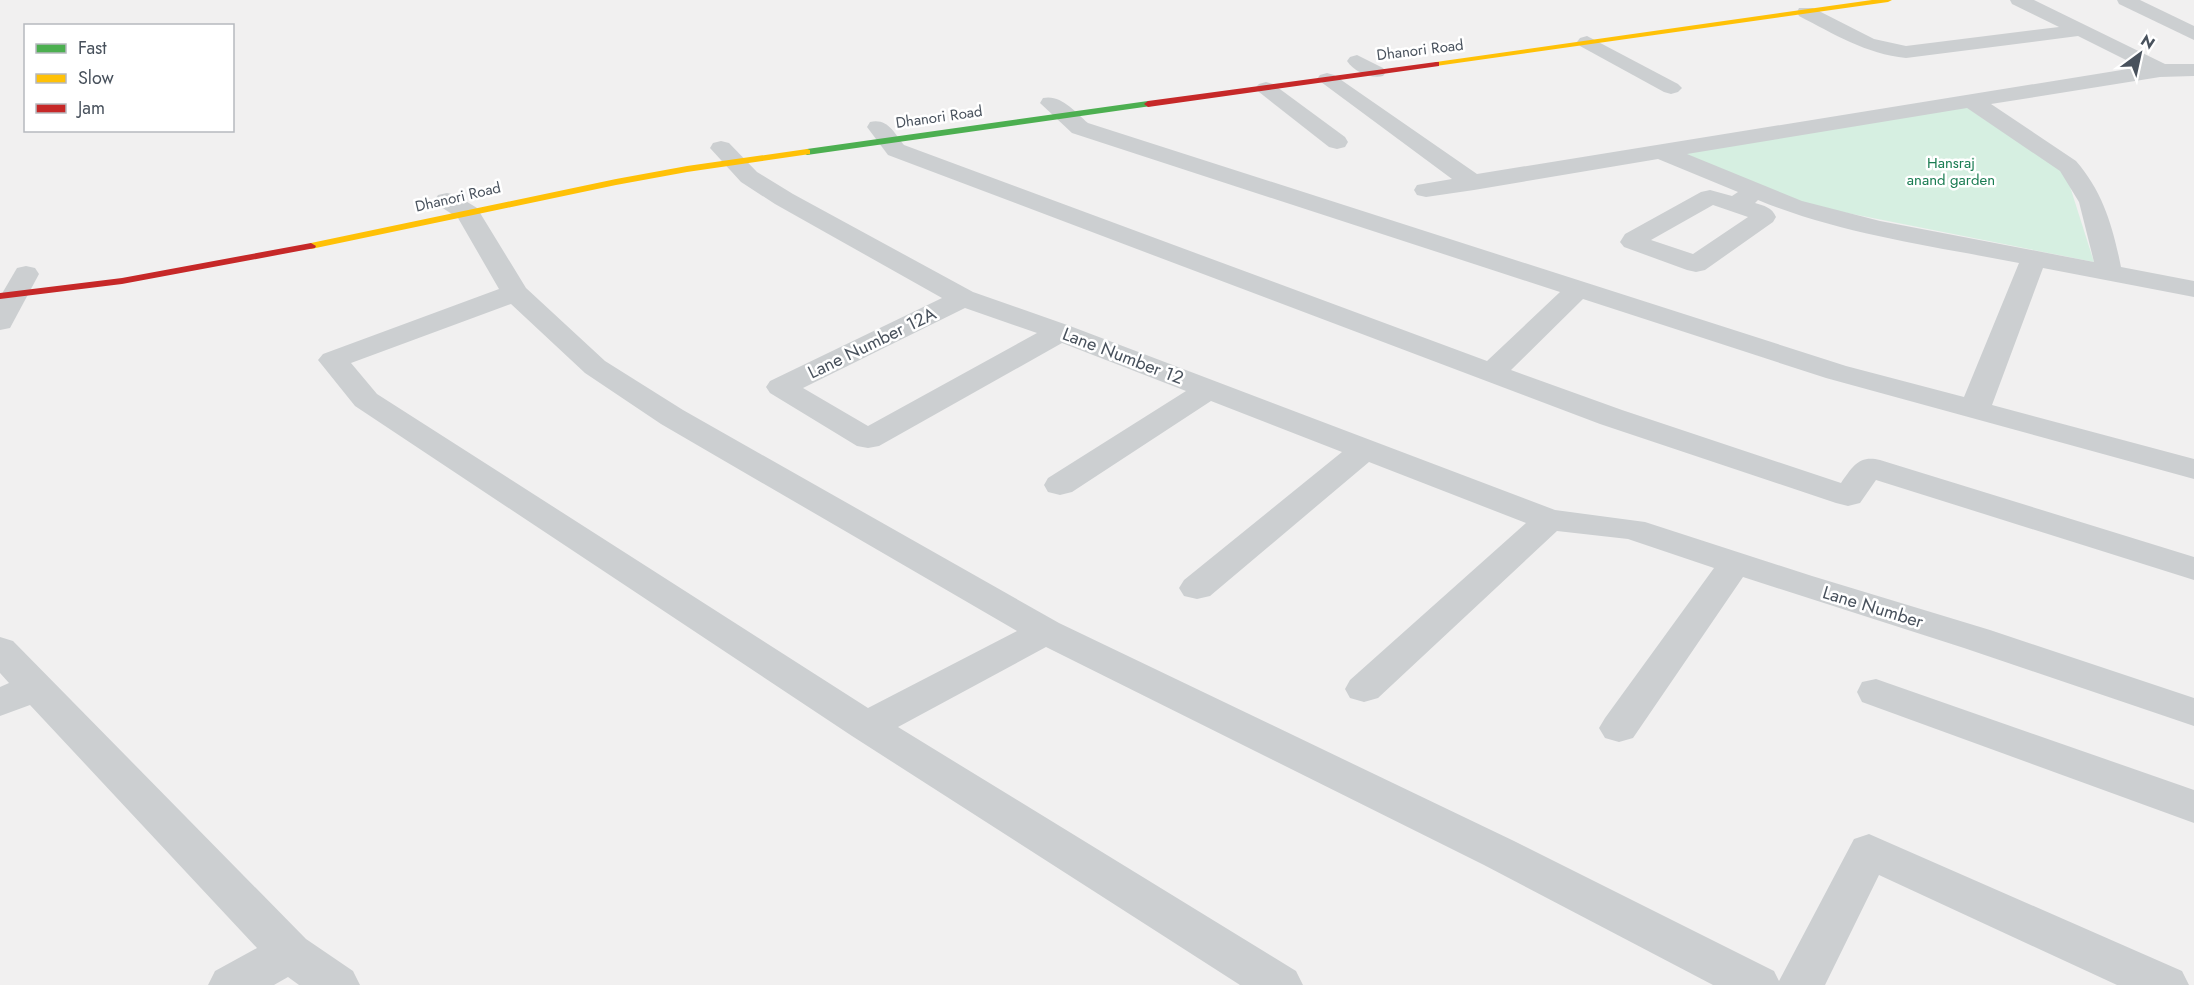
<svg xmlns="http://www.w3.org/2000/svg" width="2194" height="985" font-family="Jost,sans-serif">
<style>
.green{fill:#d6efe1}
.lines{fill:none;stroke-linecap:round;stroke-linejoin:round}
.street{fill:#cccfd1;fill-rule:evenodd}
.fast{fill:#4caf50;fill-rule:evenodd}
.slow{fill:#ffc107;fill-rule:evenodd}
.jam{fill:#c62828;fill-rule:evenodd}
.labels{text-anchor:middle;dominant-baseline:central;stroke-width:5;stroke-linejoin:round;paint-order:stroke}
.far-street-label{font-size:15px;fill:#48515c;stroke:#fff}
.far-park-label{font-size:15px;fill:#1a7c52;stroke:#fff}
.street-label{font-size:18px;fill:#48515c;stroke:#fff}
</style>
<rect width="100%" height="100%" fill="#f1f0f0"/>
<polygon class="green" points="1966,107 2066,174 2094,262 1797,203 1680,154"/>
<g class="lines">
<g class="street">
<path d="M2010,0H2034L2165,64H2194V76L2160,77L1991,104L2076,161C2103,192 2113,227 2121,267L2194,281V297L2043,268L1992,405L2194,459V479L1826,378L1583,299L1511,370L1622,410L1841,483C1853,466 1859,455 1880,460L2194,557V580L1876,480L1860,503L1848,506L1836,503L1600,424L888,155L867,127L870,122C888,118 894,133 904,145L1487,361L1560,292L1072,133L1040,103L1043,98C1061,94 1075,112 1088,123L1846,366L1964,397L2019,263C1932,246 1840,234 1758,200L1755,203C1764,206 1772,207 1776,217L1773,222L1705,270L1696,272L1687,270L1624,247L1620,242L1625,234L1701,192L1710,190L1732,196L1738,192L1658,159L1474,190L1426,197L1417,195L1414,190L1417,185L1452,179L1317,79L1320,75L1327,73L1334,75L1477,174L2140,67L2078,36L1906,58C1866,54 1834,34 1799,16L1797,12L1799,8H1813L1874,39L1906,46L2059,27L2012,4ZM1967,108L2060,171L2079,202L2094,262L1880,221L1802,201L1687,154ZM1713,205L1748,217L1693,254L1651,240Z"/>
<polygon points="2117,0 2140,0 2194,26 2194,40 2119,4"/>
<polygon points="1587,36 1678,84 1682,88 1678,92 1671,94 1664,92 1580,46 1577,42 1580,38"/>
<path d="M1357,55L1383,68L1386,72L1383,76C1371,79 1354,72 1347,61L1350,57Z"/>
<polygon points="1266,82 1273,84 1345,137 1348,142 1345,147 1337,149 1329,147 1259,92 1255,88 1259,84"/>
<path d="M721,141L729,143L757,172L793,194L973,292L1070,326L1555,510L1645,522L1812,576L1990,630L2194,698V726L1964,648L1743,577L1633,738L1619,742L1605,738L1599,728L1605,718L1714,568L1628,539L1557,531L1378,698L1364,702L1350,698L1345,689L1350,680L1526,523L1369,462L1210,596L1197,599L1184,596L1179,588L1184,580L1342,452L1211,401L1072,492L1060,495L1048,492L1044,485L1048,478L1186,391L1062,343L879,446L868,448L857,446L770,393L766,387L770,381L942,298L775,204L741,182L710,148L713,143ZM965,308L1037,333L868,426L803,388Z"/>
<path d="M447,193L456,195L477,208L526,288L605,361L683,410L1059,623L1514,841L1774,971L1779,981L1854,839L1869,834L2182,971L2189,985H2117L1879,875L1825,985H1713L1484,865L1046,647L898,727L1296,971L1303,985H1240L852,736L355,406L318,360L323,354L499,289L458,218L438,205L435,200L438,195ZM511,304L585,373L661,424L1017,631L868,708L377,394L351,363Z"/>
<polygon points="26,266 35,268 39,274 10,328 0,330 0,297 17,268"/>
<polygon points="0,637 13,641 306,939 353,971 360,985 299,985 288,977 274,985 208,985 215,971 257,948 30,705 0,716 0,687 9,683 0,673"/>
<polygon points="1876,679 2194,790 2194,823 1862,702 1857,692 1862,682"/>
</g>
<polygon class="fast" points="1148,101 1152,104 1151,106 807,155 802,152 807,149"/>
<g class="slow">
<polygon points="1872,0 1892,0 1888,2 1436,66 1432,64 1436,62"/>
<polygon points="807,149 810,150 810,154 687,172 616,185 311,249 306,246 311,243 616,179 687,166"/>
</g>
<g class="jam">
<polygon points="1436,62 1439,62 1439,66 1148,107 1144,104 1148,101"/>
<polygon points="311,243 316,246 315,248 122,284 0,299 0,293 122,278"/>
</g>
</g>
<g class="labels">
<g class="far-street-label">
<text transform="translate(1420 50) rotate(-7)">Dhanori Road</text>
<text transform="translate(939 117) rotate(-8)">Dhanori Road</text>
<text transform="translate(458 197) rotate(-13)">Dhanori Road</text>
</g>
<g class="far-park-label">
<text x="1951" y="163">Hansraj<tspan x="1951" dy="17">anand garden</tspan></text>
</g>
<g class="street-label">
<text transform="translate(872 343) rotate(-26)">Lane Number 12A</text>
<text transform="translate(1123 356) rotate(21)">Lane Number 12</text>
<text transform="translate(1873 607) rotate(17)">Lane Number</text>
</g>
</g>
<rect x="24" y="24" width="210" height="108" fill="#ffffff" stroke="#b6b9be" stroke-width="1.5"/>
<rect x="36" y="44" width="30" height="9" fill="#4caf50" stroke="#b6b9be" stroke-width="1.5"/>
<text x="78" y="54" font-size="18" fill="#48515c">Fast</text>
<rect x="36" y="74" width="30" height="9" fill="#ffc107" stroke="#b6b9be" stroke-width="1.5"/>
<text x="78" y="84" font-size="18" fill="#48515c">Slow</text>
<rect x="36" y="104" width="30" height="9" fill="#c62828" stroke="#b6b9be" stroke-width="1.5"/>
<text x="78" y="114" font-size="18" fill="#48515c">Jam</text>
<g transform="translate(2140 54) rotate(33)" stroke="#ffffff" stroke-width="4.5" paint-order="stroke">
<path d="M0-4.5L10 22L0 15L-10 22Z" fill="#48515c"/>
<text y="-9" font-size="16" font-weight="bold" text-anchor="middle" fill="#48515c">N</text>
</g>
</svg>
